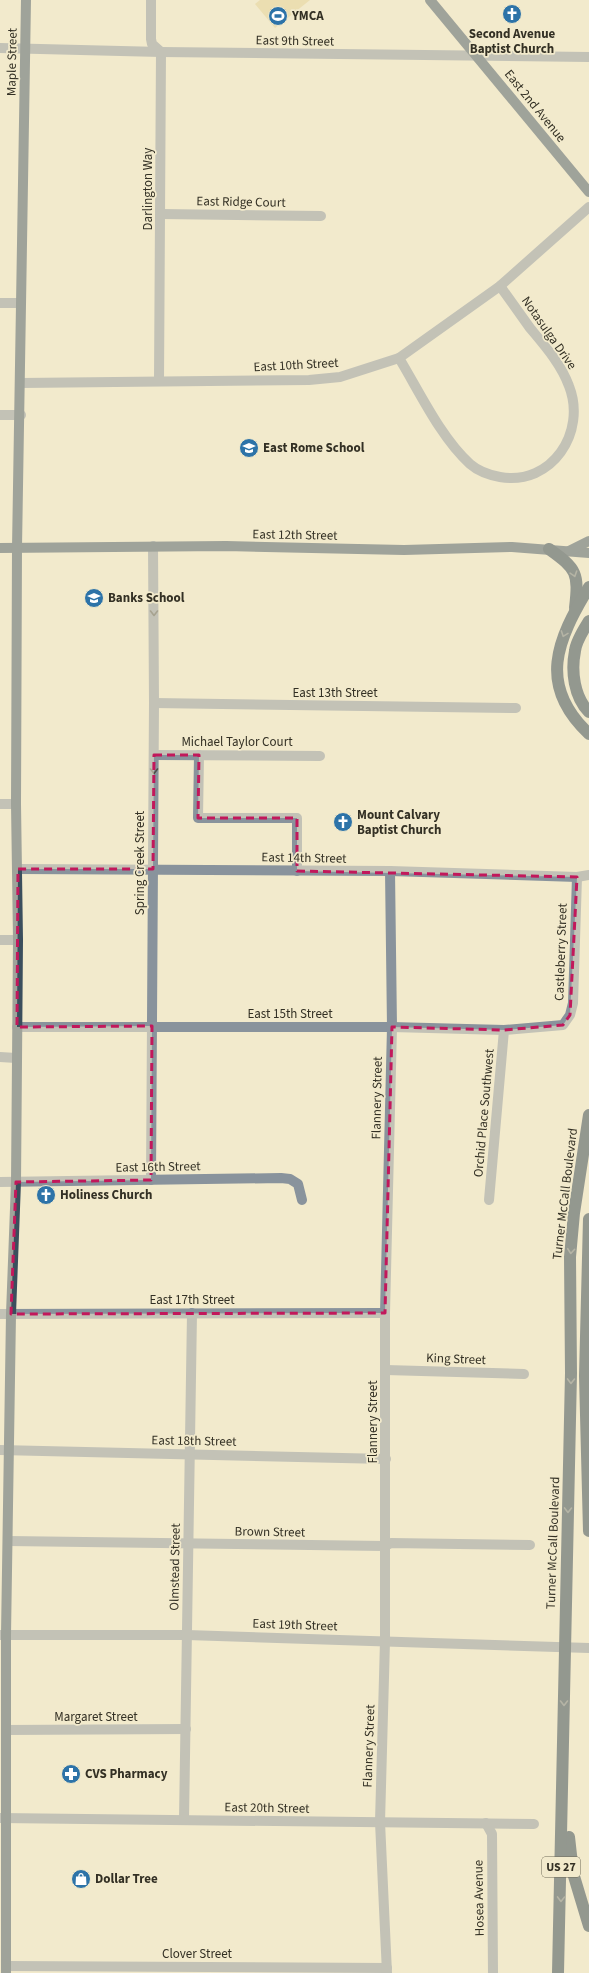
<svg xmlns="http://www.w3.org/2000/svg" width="589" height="1973" font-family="'Source Sans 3',sans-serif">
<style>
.green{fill:#e3d090}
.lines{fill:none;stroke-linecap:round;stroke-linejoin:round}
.minor{stroke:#89939c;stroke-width:10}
.major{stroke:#3b4e5d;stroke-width:10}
.highway{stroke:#213546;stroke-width:12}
.oneway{stroke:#6a7475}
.oneway2{stroke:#4d4e48}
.marked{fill:none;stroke:#c2185b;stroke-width:3;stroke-dasharray:8 5;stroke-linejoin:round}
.labels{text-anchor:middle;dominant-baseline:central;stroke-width:3.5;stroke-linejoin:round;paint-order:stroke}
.shield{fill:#f2eacc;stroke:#6c6856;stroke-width:1}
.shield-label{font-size:12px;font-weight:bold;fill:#333024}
.poi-label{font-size:13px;font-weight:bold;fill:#333024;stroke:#f2eacc;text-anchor:start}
.street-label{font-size:13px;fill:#333024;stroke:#f2eacc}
</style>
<rect width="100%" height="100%" fill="#f2eacc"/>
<polygon class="green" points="260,0 310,0 275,28 255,4"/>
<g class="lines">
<g class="minor">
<polyline points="151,0 151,39 152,44 161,52 159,381"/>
<polyline points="0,48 161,52 589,57"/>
<polyline points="161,214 321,216"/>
<polyline points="0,303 20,303"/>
<path d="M399,358C419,391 441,438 470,464C478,471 489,475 500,477C552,486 587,432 569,386C561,364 545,346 530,328C520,314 510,300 500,286"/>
<polyline points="21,383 309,380 340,377 399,358 500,286 589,207"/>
<polyline points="0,415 21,415"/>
<polyline points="154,703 516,708"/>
<polyline points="154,755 320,756"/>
<polyline points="199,755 198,818 297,818 297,871"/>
<polyline points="0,804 16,804"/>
<polyline points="18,869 390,871 577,877 589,875"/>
<polyline points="0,940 18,940"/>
<polyline points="17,1027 392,1027 504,1030 563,1025 570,1015 573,1003 577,877"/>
<polyline points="0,1057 16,1058"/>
<polyline points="151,1180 154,703 153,546"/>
<polyline points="0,1182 281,1178 290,1179 298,1184 302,1200"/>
<polyline points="489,1200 504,1030"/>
<polyline points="0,1314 385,1313"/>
<polyline points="386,1370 524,1374"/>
<polyline points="0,1450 386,1459"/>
<polyline points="8,1541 385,1546 391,1543 530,1545"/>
<polyline points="0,1635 187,1635 589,1648"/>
<polyline points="6,1730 186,1729"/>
<polyline points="0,1818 534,1824"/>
<polyline points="184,1820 192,1313"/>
<polyline points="486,1823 492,1834 493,1973"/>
<polyline points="6,1966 387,1968"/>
<polyline points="387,1973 380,1822 385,1641 385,1313 392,1027 390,871"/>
</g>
<g class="major">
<polyline points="430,0 589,192"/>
<polyline points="0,548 226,546 404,550 512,547 589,553"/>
<polyline points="569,551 589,541"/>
<polyline points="6,1973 6,1635 11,1314 16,1182 18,940 16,804 17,548 26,0"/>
</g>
<g class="highway">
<path d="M549,549C577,569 579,573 575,608"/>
<path d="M589,587C557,640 537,685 589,734"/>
<path d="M589,621C584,629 576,641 575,651C571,671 574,697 589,712"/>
<polyline points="589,1219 585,1376 589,1531"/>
<polyline points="569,1837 573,1873 589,1926"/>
<polyline points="558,1973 571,1373 570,1257 574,1213 589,1115"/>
</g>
</g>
<defs><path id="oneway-chevron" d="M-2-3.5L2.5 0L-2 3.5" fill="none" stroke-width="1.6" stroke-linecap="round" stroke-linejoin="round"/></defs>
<g class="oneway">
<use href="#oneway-chevron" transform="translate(574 574) rotate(72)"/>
<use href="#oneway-chevron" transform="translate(564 634) rotate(110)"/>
<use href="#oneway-chevron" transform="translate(571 1251) rotate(95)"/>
<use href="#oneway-chevron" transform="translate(571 1381) rotate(91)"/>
<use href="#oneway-chevron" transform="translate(568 1510) rotate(91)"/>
<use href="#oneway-chevron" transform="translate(564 1703) rotate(90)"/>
<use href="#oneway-chevron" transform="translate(561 1899) rotate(91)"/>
</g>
<g class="oneway2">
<use href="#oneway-chevron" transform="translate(154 613) rotate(90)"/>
<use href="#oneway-chevron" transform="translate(154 771) rotate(90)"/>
</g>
<path d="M0 0H589V1973H0ZM154,755H199L198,818H297V871L577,877L570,1015L563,1025L504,1030L392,1027L385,1313L11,1314L16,1182L151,1180L152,1026L17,1027L18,869H153Z" fill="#f2eacc" fill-opacity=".55" fill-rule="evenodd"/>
<path class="marked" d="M154,755H199L198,818H297V871L577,877L570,1015L563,1025L504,1030L392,1027L385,1313L11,1314L16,1182L151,1180L152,1026L17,1027L18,869H153Z"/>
<defs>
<g id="church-disc" transform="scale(1)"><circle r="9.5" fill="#2d73a8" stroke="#f2eacc"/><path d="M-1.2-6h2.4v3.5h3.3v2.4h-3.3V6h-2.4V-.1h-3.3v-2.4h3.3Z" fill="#fff"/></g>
<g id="stadium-disc" transform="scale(1)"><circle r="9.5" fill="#2d73a8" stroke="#f2eacc"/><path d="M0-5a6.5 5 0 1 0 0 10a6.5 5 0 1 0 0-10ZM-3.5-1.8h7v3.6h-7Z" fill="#fff"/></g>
<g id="school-disc" transform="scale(1)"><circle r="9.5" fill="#2d73a8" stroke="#f2eacc"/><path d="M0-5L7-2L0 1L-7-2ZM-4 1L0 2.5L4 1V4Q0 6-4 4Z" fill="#fff"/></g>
<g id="pharmacy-disc" transform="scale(1)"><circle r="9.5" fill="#2d73a8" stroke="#f2eacc"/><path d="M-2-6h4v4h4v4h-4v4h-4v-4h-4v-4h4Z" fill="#fff"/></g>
<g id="shop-disc" transform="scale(1)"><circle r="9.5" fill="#2d73a8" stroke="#f2eacc"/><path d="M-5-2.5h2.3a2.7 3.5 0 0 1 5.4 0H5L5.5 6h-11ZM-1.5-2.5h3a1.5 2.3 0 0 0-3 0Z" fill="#fff"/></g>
</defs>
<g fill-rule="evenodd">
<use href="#church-disc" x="512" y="14"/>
<use href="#stadium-disc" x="278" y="16"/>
<use href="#school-disc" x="249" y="448"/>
<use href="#school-disc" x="94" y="598"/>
<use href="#church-disc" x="343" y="822"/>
<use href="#church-disc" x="46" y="1195"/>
<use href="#pharmacy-disc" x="71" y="1774"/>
<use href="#shop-disc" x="81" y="1879"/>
</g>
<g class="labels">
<rect class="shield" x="542" y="1857" width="38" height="20" rx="3"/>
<g class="shield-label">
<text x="561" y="1867">US 27</text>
</g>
<g class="poi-label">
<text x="292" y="16">YMCA</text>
<text x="512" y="34" text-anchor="middle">Second Avenue<tspan x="512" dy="15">Baptist Church</tspan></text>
<text x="263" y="448">East Rome School</text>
<text x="108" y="598">Banks School</text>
<text x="357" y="815">Mount Calvary<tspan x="357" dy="15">Baptist Church</tspan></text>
<text x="60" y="1195">Holiness Church</text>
<text x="85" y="1774">CVS Pharmacy</text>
<text x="95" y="1879">Dollar Tree</text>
</g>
<g class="street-label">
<text transform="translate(295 41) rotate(1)">East 9th Street</text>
<text transform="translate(12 62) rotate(-89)">Maple Street</text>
<text transform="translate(535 106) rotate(51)">East 2nd Avenue</text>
<text transform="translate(148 189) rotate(-90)">Darlington Way</text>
<text transform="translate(241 202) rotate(1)">East Ridge Court</text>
<text transform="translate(549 333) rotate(55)">Notasulga Drive</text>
<text transform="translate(296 365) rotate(-3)">East 10th Street</text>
<text transform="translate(295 535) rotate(1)">East 12th Street</text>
<text x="335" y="693">East 13th Street</text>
<text x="237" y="742">Michael Taylor Court</text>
<text transform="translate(304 858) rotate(1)">East 14th Street</text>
<text transform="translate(140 863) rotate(-90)">Spring Creek Street</text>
<text transform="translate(561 952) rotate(-88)">Castleberry Street</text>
<text x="290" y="1014">East 15th Street</text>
<text transform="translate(377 1098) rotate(-89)">Flannery Street</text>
<text transform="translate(484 1113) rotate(-85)">Orchid Place Southwest</text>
<text transform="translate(158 1167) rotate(-1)">East 16th Street</text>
<text transform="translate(565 1194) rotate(-83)">Turner McCall Boulevard</text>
<text x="192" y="1300">East 17th Street</text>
<text transform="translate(456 1359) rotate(2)">King Street</text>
<text transform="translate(373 1422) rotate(-90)">Flannery Street</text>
<text transform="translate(194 1441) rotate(1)">East 18th Street</text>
<text transform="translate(270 1532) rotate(1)">Brown Street</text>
<text transform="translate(553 1543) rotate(-88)">Turner McCall Boulevard</text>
<text transform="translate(175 1567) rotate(-89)">Olmstead Street</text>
<text transform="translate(295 1625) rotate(2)">East 19th Street</text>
<text x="96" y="1717">Margaret Street</text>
<text transform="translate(369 1746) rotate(-88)">Flannery Street</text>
<text transform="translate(267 1808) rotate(1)">East 20th Street</text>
<text transform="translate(479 1898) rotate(-91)">Hosea Avenue</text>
<text x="197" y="1954">Clover Street</text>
</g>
</g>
</svg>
